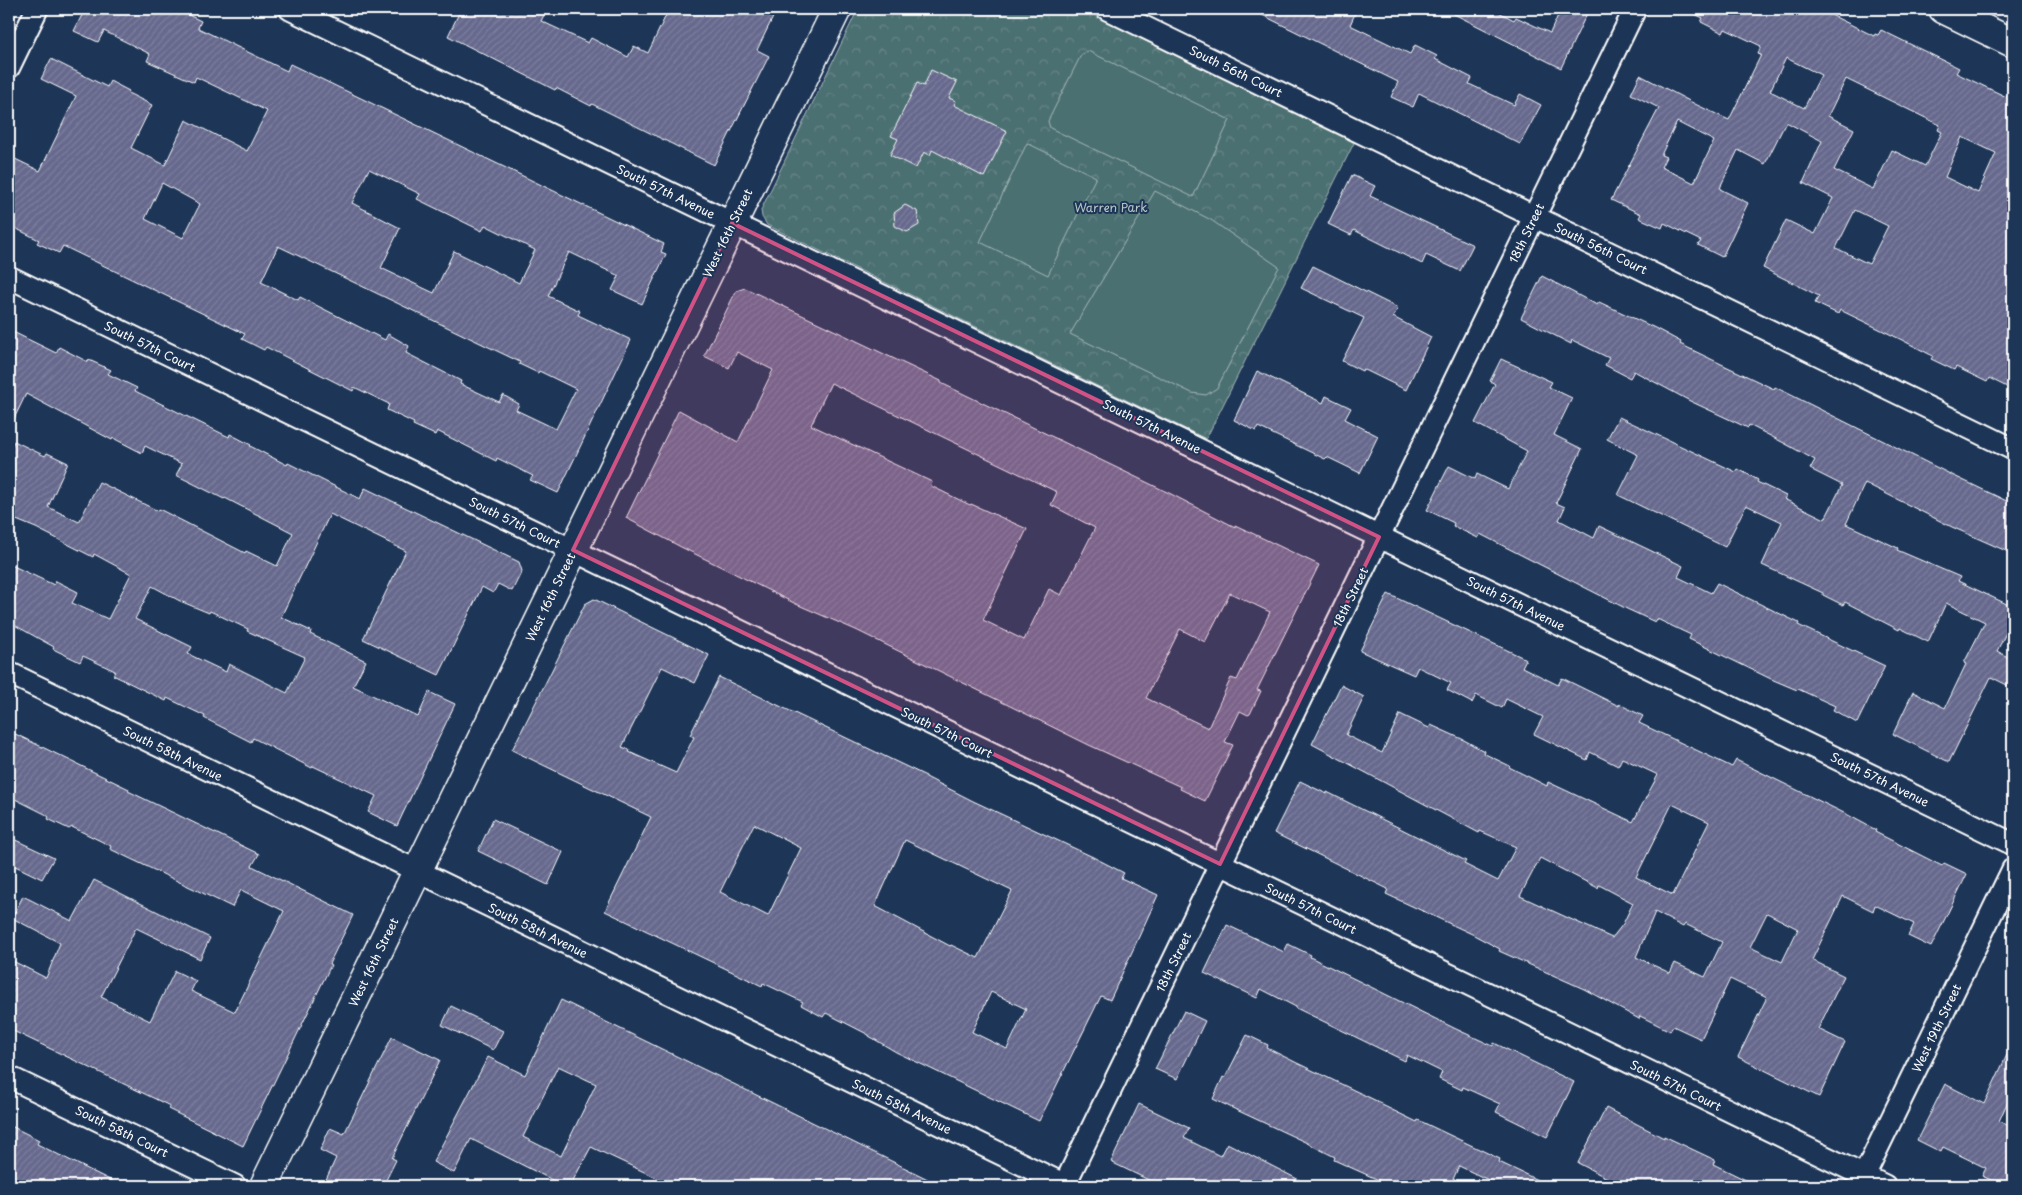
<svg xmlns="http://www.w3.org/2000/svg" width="2022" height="1195" font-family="'Playpen Sans',sans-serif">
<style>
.park{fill:url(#park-crowns);stroke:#a6b8b8}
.pitch{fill:#4c7072;stroke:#a6b8b8}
.building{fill:url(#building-hatch);stroke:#fff;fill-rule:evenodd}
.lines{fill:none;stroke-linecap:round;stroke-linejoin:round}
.minor-casing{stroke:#fff;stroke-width:25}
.tertiary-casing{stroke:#fff;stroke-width:31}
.secondary-casing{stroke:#fff;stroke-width:31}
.minor{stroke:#1d3557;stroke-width:21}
.tertiary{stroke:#1d3557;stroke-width:28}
.secondary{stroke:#1d3557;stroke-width:28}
.marked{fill:#d15284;fill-opacity:0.2;stroke:#d15284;stroke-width:4;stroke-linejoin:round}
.labels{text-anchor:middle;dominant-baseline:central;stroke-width:4;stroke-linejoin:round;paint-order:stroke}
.street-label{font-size:12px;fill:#fff;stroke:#1d3557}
.park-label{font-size:12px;fill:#b7c6c7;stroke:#1d3557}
</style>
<defs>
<pattern id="park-crowns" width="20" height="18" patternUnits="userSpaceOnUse" patternTransform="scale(1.25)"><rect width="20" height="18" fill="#4c7072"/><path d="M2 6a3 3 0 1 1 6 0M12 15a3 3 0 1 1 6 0" fill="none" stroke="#678587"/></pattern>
<pattern id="building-hatch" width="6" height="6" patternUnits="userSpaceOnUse" patternTransform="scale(1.25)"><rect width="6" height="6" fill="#66688d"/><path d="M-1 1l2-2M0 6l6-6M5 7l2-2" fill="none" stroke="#7d7f9e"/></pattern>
</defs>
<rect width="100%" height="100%" fill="#1d3557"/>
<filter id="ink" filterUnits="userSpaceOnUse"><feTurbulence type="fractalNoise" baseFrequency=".02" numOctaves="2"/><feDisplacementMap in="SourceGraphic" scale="10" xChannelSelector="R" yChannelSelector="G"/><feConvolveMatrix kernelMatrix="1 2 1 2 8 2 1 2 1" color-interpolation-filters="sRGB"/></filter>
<g filter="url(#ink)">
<polygon class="park" points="858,9 1084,9 1355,141 1206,439 767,225 762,217 761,210"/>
<g class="pitch">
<polygon points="1088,51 1230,120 1193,197 1050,128 1048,121 1081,55"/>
<polygon points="1027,143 1096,177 1048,275 980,242"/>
<polygon points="1155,191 1211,220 1279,267 1217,388 1206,395 1192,393 1070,334"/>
</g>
<g class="building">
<path d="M85,9H176L201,21L198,28L287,71L290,64L664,244L661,252L666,254L642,304L612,290L619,276L569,252L548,296L580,311L578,315L631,340L558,493L530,480L533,476L497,458L496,461L437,431L435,435L413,425L414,423L387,410L389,404L354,387L353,391L266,347L264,350L242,339L245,334L63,246L59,253L37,243L39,240L9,225V156L40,171L76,96L41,79L51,59L107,87L110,81L129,91L128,93L152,105L131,148L165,165L186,120L247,151L267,111L196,77L194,82L147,61L150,54L104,31L98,42L74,31ZM369,169L420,194L417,199L482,231L485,225L535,250L519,283L454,251L434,293L381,268L400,228L352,203ZM162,183L200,204L183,238L145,219ZM278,246L520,362L519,364L538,373L539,371L576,389L556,429L516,410L519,404L503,395L499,402L460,384L461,381L406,353L409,346L388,334L385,340L300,297L298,300L261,282Z"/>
<polygon points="461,9 547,9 541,21 588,43 591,38 628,57 634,46 648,53 669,9 777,9 757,50 769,56 714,165 592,104 591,106 556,88 555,90 448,36"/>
<polygon points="1250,9 1357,9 1350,25 1410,54 1415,45 1437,56 1435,59 1472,78 1469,84 1514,105 1520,94 1541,105 1520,144 1419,93 1413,107 1391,97 1398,82"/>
<polygon points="1444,9 1493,9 1514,20 1516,17 1550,33 1561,9 1589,9 1561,68"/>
<path d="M1684,9H1819L1874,36L1875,34L1878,35L1881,30L1959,68L1956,73L2013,100V390L1989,378L1987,382L1956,367L1954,370L1931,359L1933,356L1900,339L1840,310L1838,314L1815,303L1819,296L1763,268L1786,220L1815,234L1833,198L1803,183L1822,141L1786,122L1765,164L1738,150L1722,183L1720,189L1748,203L1722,257L1698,245L1701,241L1664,223L1662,228L1639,218L1641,214L1611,200L1659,108L1631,94L1640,75L1697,105L1729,120L1761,55L1758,54L1761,46L1725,29L1723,33L1701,22L1703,18ZM1786,58L1821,75L1804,108L1770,91ZM1846,79L1940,125L1938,130L1942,132L1925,166L1892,150L1873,189L1834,170L1854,129L1828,116ZM1677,122L1714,141L1694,183L1661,167L1666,157L1661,155ZM1962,137L1996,153L1978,193L1945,177ZM1855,210L1888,226L1869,264L1836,248Z"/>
<polygon points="931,70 957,82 949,98 956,101 954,105 1007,131 984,177 932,150 930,155 924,152 916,168 890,155 898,139 891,136 917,83 924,86"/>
<polygon points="1352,175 1375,186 1370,196 1473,245 1460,271 1426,255 1422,264 1354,230 1351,235 1328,224"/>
<polygon points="905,205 917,211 919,225 907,232 895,226 894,213"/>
<polygon points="1313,266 1398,308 1393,317 1431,337 1406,390 1363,369 1362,371 1342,361 1364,318 1301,288"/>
<polygon points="1542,276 1597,305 1599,302 1655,328 1681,342 1680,344 1717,362 1774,389 1775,387 1950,474 2013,504 2013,554 1952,527 1865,483 1846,524 1898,548 1897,550 1960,577 1958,581 2013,607 2013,619 1997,651 2013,660 2013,688 1991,677 1949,762 1893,734 1913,692 1945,708 1966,664 1964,663 1985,622 1946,603 1928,642 1900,628 1899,630 1845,602 1843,605 1823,595 1823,593 1762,565 1782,522 1746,505 1725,547 1618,495 1638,455 1607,439 1619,417 1736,472 1738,469 1758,480 1757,482 1786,496 1784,499 1825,519 1842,485 1810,469 1815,460 1784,443 1749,425 1748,428 1690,401 1634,371 1630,378 1605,365 1609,358 1572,340 1571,344 1521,318"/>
<path d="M745,288L941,381V383L1169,493L1235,527V525L1319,565L1257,690L1261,691L1250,714L1248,715L1240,711L1225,742L1233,745L1205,801L1180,789L1181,787L1089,745L856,630L796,604L681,547L626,518L679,410L738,442L773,370L737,352L729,368L704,356L736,291ZM831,383L1057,492L1051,505L1095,528L1061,595L1049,589L1024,640L983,620L1027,529L971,504L970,505L931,486L932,482L811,425ZM1230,593L1270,612L1237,680L1231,678L1208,728L1146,698L1180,629L1205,642Z"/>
<path d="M9,330L56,353L59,347L88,362L89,360L111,370L108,374L137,388L135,391L229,437L230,434L251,445L250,446L287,465L288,463L360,499L365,488L519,562L522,571L512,591L498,584L493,593L482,587L439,675L363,639L406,551L330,514L281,617L311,631L310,634L366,661L353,686L418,717L429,692L455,704L397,826L368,812L376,796L313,766L312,768L253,738L251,742L204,718L205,716L167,698L166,701L113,675L115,671L83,656L80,662L53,649L54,647L9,622V564L54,585L56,581L78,592L72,603L108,619L131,574L94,554L93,557L36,528L9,517V452L14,441L45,456L47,453L68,463L48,507L79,522L99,482L158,511L159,509L245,553L246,551L277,566L293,533L225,498L224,499L176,475L182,464L145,446L142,453L113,438L112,440L26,394L9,429ZM152,586L180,601L209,613L210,611L248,629L247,631L305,657L287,693L229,664L226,672L188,654L192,647L135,619Z"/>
<polygon points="1501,359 1552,382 1549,387 1572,398 1554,435 1582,449 1556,503 1565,507 1559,520 1594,538 1599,526 1683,566 1678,577 1711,593 1717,583 1799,623 1798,625 1885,666 1857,723 1833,710 1835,706 1798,689 1797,690 1771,679 1689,639 1691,635 1657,619 1655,622 1627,609 1480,534 1478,538 1453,526 1454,523 1427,510 1449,466 1475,479 1477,474 1508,489 1527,451 1475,423 1495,384 1490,381"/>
<polygon points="1257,371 1323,403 1326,396 1351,408 1345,419 1378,436 1360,473 1327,457 1325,459 1258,427 1256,431 1234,420"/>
<path d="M1388,594L1526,659L1522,667L1558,685L1562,678L1619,706V704L1643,716L1639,723L1732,767L1736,760L1848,815L1876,830L1875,832L1942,866L1944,863L1967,874L1931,947L1908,936L1914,924L1875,905L1873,911L1843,896L1812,960L1844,976L1818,1029L1845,1042L1819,1097L1738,1057L1767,997L1730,979L1701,1039L1673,1026L1670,1031L1640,1016L1639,1019L1584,989L1499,951L1500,949L1472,934L1386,894L1388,889L1274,833L1300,781L1327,794V792L1466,861L1464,864L1498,881L1516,847L1480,831L1479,833L1312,744L1341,685L1364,697L1346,735L1382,753L1400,714L1429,728L1431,725L1462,739L1484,751L1483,753L1510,766L1509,767L1547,786L1548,782L1633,822L1658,775L1622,758L1618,766L1590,752L1587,760L1534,734L1543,717L1506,699L1502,708L1476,695L1472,703L1447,690L1451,683L1418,667L1414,675L1360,651ZM1672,804L1709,822L1673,895L1636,877ZM1540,858L1598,888L1599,885L1633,903L1623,924L1612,938L1520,896ZM1655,912L1683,927L1685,924L1722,942L1705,977L1675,963L1670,973L1636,957ZM1767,913L1798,929L1782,962L1750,947Z"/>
<path d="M594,599L709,655L695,683L662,667L622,747L630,750L629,752L676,773L694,737L690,735L719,677L926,776V777L973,801L1093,857L1124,873L1121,878L1158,895L1110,1000L1101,996L1039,1121L896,1052L869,1036V1035L826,1013L823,1017L801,1005L803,1002L763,983L762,986L605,911L651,817L512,750L585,604ZM754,824L801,848L768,916L720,892ZM905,840L1012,891L978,958L951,945L950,946L875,906ZM991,992L1026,1009L1007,1049L972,1032Z"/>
<polygon points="9,731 129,789 128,791 259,854 252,866 353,915 329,964 331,965 243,1146 168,1109 170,1106 9,1029 9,959 46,978 60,943 12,918 23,896 72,921 94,880 210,938 200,959 136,928 101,997 150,1021 175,971 196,981 191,991 235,1012 284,911 241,890 232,907 110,849 111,846 72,827 69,829 48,819 49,817 45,814 9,796"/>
<polygon points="493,819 563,852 548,885 478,851"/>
<polygon points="9,837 54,858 42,879 9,863"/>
<polygon points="1227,925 1284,952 1288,944 1311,955 1310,957 1456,1029 1493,1046 1494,1043 1574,1082 1547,1137 1496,1112 1500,1104 1463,1087 1462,1090 1439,1079 1442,1072 1407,1055 1405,1061 1296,1008 1296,1007 1261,989 1257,998 1204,973"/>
<path d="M561,1000L820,1126L942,1186H674L591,1147L570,1186H564L471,1139L454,1173L433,1162L488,1057L525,1075ZM558,1066L596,1084L561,1156L523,1137Z"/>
<polygon points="451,1006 503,1031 493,1050 442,1025"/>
<polygon points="1184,1011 1205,1021 1177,1079 1155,1069"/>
<polygon points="1247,1035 1268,1045 1267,1048 1297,1063 1383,1104 1382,1105 1417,1122 1418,1120 1500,1159 1499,1162 1550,1186 1501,1186 1459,1166 1450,1186 1392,1186 1334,1160 1335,1157 1305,1142 1213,1099 1223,1077 1225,1078"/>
<polygon points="392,1037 440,1060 392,1158 396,1160 383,1186 323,1186 336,1158 320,1150 330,1128 344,1134"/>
<polygon points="2013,1042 2013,1090 1999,1121 2013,1128 2013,1173 2007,1186 2004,1186 1982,1176 1986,1168 1943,1147 1941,1152 1917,1140 1945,1084 1984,1104"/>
<polygon points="1139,1104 1189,1128 1184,1138 1220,1156 1227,1143 1311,1186 1161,1186 1111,1162"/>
<polygon points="1606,1108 1664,1138 1664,1136 1715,1160 1713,1164 1758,1186 1624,1186 1607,1178 1578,1163"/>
<polygon points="9,1125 39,1140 37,1144 122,1186 9,1186"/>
</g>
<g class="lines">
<g class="minor-casing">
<g id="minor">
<polyline points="290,9 2013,844"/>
<polyline points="1107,9 2013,449"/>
<polyline points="9,67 37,9"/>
<polyline points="9,277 1885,1186"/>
<polyline points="9,673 1067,1186"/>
<polyline points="9,1077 235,1186"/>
<polyline points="1064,1186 1635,9"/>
<polyline points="1859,1186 2013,869"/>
</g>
</g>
<g class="tertiary-casing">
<polyline id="tertiary" points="264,1186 837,9"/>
</g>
<g class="secondary-casing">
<polyline id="secondary" points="1943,9 2013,43"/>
</g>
<use href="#minor" class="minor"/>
<use href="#tertiary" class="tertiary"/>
<use href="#secondary" class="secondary"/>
</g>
</g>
<path class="marked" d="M732,223L1379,537L1220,864L573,550Z"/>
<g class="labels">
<g class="street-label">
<text transform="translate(1236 71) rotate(26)">South 56th Court</text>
<text transform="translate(666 191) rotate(26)">South 57th Avenue</text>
<text transform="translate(727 233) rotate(-64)">West 16th Street</text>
<text transform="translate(1526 233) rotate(-64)">18th Street</text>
<text transform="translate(1601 248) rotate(26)">South 56th Court</text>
<text transform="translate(150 346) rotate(26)">South 57th Court</text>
<text transform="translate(1152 426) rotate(26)">South 57th Avenue</text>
<text transform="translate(515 522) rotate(26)">South 57th Court</text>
<text transform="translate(550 597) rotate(-64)">West 16th Street</text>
<text transform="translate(1350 597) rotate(-64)">18th Street</text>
<text transform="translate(1516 603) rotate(26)">South 57th Avenue</text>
<text transform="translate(947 732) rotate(26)">South 57th Court</text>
<text transform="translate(173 753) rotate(26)">South 58th Avenue</text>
<text transform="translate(1880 779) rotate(26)">South 57th Avenue</text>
<text transform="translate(1311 908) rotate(26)">South 57th Court</text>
<text transform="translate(538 930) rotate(26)">South 58th Avenue</text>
<text transform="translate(373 962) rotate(-64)">West 16th Street</text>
<text transform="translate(1173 962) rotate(-64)">18th Street</text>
<text transform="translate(1936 1028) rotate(-64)">West 19th Street</text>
<text transform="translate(1676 1085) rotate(26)">South 57th Court</text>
<text transform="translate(902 1106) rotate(26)">South 58th Avenue</text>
<text transform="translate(122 1131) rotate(26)">South 58th Court</text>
</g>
<g class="park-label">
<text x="1111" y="207">Warren Park</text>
</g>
</g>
<rect width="2022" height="1195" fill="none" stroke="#1d3557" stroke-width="30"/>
<rect x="15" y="15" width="1992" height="1165" fill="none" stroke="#fff" stroke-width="2" filter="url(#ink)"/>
</svg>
